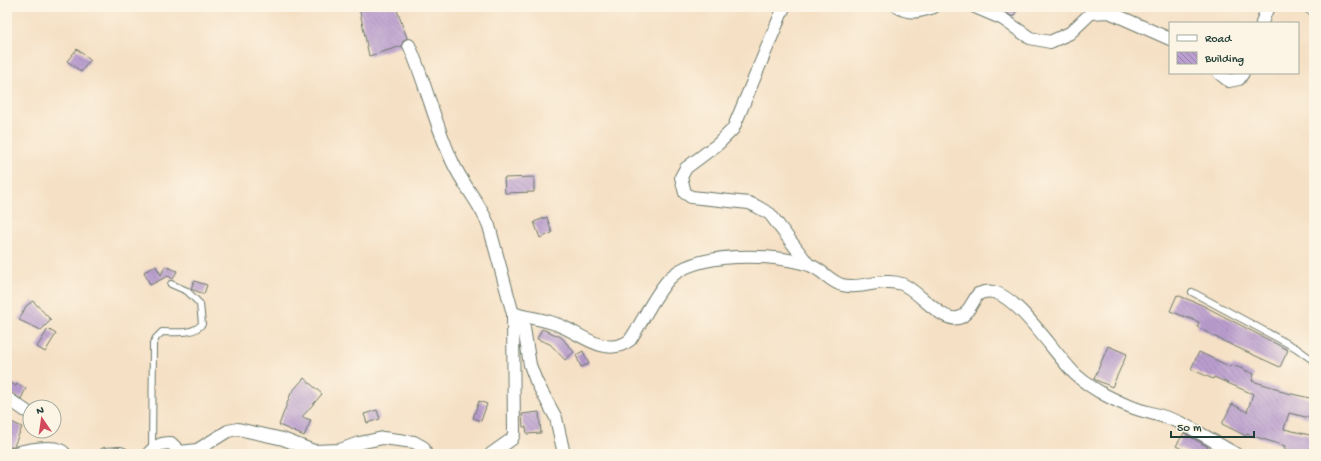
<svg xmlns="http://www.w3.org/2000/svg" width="1321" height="461" font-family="'Gochi Hand',sans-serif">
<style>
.building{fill:url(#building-back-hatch)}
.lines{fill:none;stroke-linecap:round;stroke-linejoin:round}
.lane-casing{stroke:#6a7667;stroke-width:8}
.street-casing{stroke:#6a7667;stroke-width:14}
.lane{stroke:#fff;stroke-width:6}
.street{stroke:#fff;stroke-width:12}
</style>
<defs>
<pattern id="building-back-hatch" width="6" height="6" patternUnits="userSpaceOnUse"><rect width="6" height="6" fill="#ba9ecf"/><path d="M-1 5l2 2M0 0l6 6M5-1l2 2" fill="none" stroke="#9782a9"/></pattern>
</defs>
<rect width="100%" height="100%" fill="#fcf5e5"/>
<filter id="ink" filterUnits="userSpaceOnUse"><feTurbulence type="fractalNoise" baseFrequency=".025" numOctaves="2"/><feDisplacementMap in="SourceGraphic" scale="8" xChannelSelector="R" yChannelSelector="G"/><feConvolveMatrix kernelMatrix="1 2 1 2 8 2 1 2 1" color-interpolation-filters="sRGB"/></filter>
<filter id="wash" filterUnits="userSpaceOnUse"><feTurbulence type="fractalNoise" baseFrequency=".012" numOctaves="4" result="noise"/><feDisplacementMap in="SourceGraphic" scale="16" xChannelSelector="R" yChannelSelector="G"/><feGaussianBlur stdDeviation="0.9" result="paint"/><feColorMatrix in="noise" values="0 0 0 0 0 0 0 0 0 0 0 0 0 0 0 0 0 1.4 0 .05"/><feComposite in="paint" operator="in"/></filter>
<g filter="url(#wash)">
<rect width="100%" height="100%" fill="#f5e0c5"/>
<g id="blocks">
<g class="building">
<polygon points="359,7 396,7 407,38 403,41 402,46 369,56"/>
<polygon points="996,7 1019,7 1013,17"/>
<polygon points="77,49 90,60 81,72 67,61"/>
<polygon points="534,177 534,192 505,193 504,178"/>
<polygon points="547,217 552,233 540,238 534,222"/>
<polygon points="156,266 161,275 165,266 177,271 173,279 168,276 150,285 144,272"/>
<polygon points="194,281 207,285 204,294 191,289"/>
<polygon points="1177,295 1202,305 1288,350 1280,367 1223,341 1197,327 1199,322 1170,311"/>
<polygon points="33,301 51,320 41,330 19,320 26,306"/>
<polygon points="48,329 56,334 45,352 37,347"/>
<polygon points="542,329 561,337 574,352 565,360 550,344 537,339"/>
<polygon points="1108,346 1127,354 1112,387 1094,379"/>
<polygon points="583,351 589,364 581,367 576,355"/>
<polygon points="1199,352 1231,367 1233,365 1254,374 1252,381 1279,389 1279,391 1314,399 1314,419 1289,413 1284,429 1314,436 1310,454 1284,449 1285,446 1247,434 1246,436 1222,424 1232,404 1247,412 1253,394 1214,377 1213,379 1191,369"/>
<polygon points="304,378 322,394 302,417 311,420 304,436 279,425 291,393"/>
<polygon points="7,380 16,386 17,384 26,388 21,399 7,391"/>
<polygon points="479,401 487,404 481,421 473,418"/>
<polygon points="377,410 380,419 367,423 364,414"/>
<polygon points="539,412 541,433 527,434 526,427 523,427 522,414"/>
<polygon points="7,420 22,427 14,446 7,448"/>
<polygon points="1184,433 1208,447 1204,454 1191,454 1176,446"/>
</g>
</g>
</g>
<g filter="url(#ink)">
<use href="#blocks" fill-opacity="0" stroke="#6a7667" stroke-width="1"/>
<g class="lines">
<g class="lane-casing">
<g id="lane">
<polyline points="1192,292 1296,348 1314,361"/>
<path d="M152,450L153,344L156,338L162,332C176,332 193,335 202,324L200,304L187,291L171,284"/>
</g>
</g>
<g class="street-casing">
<g id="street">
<polyline points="784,7 733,129 718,144 686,168 681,177 685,193 691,197 749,203 756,206 770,214 808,264"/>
<path d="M898,7C910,15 921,11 934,7"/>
<polyline points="975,7 1003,19 1030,38 1050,42 1070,33 1091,13 1109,12 1170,39"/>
<polyline points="1309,7 1314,9"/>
<polyline points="1262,23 1266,11 1270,7"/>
<path d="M409,45C426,83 435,125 453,163C463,185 480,203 489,226L513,314L514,434L512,439L491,454"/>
<polyline points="1219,73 1229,81 1239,79 1243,73"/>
<polyline points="516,314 522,316 530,365 536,381 556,418 564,454"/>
<path d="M522,316C534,318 545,320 556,324C580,332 605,359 630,340C643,321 653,297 669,279C695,251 775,253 809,265C822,269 830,282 842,285C862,290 882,277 902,284C919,290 948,332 965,314C970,308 974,300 978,294C983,292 988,291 993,292C1019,297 1056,356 1076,375C1093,390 1118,403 1140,410C1154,414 1169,417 1183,424C1201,433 1218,444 1236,454"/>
<polyline points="7,398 26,411"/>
<path d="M11,454C22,451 58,442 65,454"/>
<polyline points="105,454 120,453 123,454"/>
<path d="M148,454C155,446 160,443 171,443L180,452L197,450L228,431L238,429L283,439L314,451L340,450L359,443L383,438L414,442L423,447L426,454"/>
</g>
</g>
<use href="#lane" class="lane"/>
<use href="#street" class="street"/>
</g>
</g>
<rect width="1321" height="461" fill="none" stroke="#fcf5e5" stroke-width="24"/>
<rect x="1169" y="22" width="130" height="52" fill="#fcf5e5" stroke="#a4ab9e"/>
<rect x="1177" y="35" width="20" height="6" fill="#ffffff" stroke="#a4ab9e"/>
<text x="1205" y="42" font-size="12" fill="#1f3d34">Road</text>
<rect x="1177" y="52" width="20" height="12" fill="url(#building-back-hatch)" stroke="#a4ab9e"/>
<text x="1205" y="62" font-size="12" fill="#1f3d34">Building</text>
<g transform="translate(42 419) rotate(347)"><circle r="19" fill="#fcf5e5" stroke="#a4ab9e"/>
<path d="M0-3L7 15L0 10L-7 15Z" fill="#d1495b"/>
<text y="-6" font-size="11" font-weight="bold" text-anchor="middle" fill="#1f3d34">N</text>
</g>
<path d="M1171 431v6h83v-6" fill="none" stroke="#1f3d34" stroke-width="2"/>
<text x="1177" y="431" font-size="12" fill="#1f3d34" stroke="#fcf5e5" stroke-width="3" paint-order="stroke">50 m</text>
</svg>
